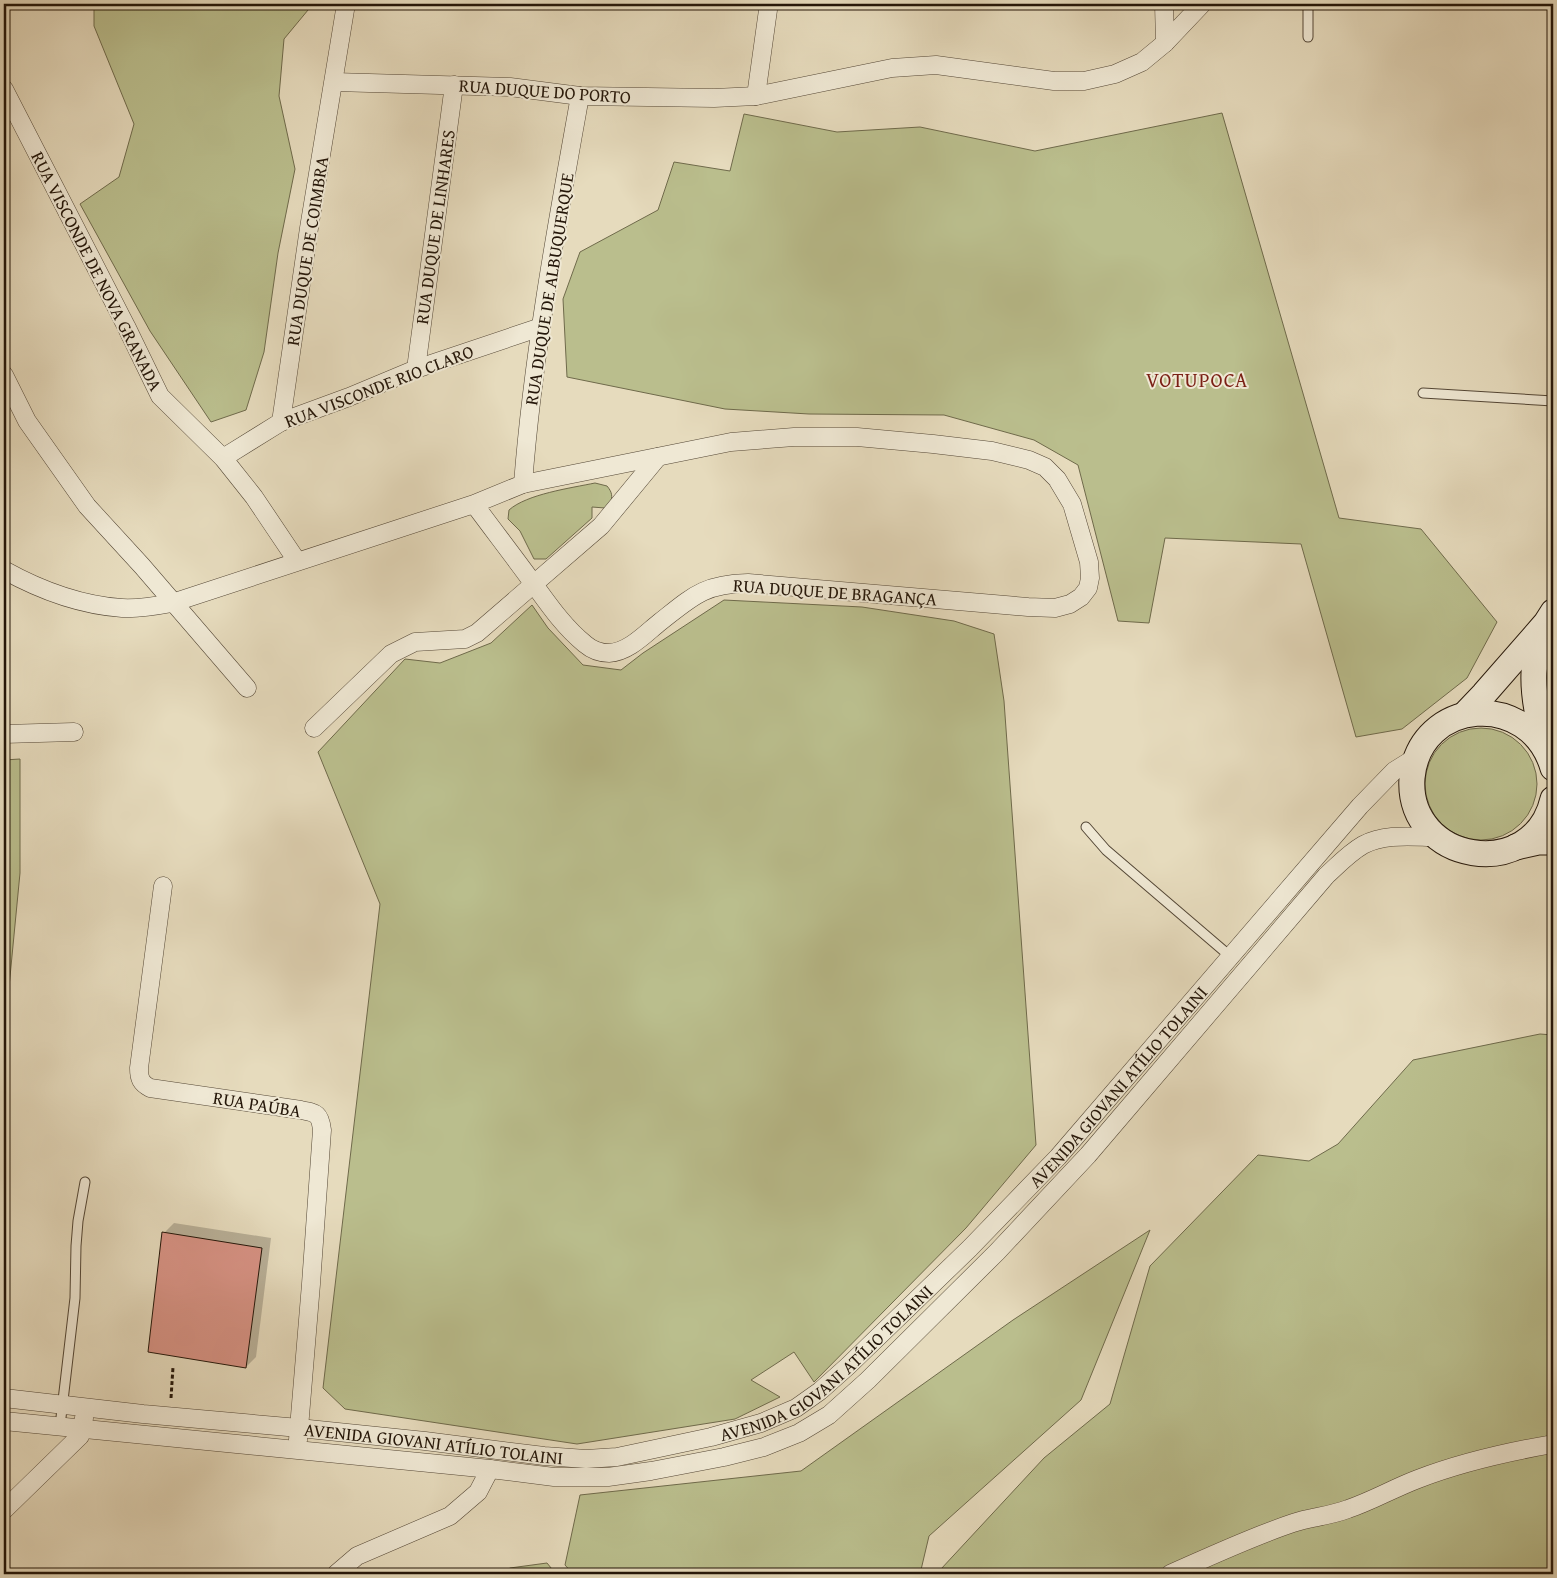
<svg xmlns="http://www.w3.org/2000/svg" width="1557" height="1578" font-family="'Gentium Book Plus',serif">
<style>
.green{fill:#babe8d;stroke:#6f6a4b}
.shadow{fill:#0003}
.building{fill:#d79284;stroke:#241609}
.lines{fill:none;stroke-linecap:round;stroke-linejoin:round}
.lane-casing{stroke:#544736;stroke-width:11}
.street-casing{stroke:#544736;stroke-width:19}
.secondary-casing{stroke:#241609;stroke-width:27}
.path{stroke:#241609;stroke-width:3;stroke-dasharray:4 2.5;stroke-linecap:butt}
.lane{stroke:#efe8d4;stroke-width:9}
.street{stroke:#efe8d4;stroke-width:18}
.secondary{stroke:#efe8d4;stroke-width:25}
.labels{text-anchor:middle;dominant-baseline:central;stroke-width:4;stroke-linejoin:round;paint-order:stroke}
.street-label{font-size:18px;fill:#241609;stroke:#efe8d4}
.quarter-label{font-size:20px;letter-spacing:1px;fill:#7a1f14;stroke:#efe8d4}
</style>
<rect width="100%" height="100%" fill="#e6dbbd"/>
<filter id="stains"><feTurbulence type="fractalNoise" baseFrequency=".004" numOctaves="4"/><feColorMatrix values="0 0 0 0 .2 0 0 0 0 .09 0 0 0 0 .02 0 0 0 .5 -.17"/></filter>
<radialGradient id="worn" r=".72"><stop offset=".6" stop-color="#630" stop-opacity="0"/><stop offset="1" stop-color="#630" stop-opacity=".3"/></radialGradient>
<g class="green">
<polygon points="94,4 313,4 284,39 279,96 295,169 278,253 264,352 246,410 211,422 150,331 80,204 119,177 134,124 94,26"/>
<polygon points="1222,113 1339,518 1421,529 1497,622 1467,678 1402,729 1356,737 1301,544 1165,538 1149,623 1118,621 1078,465 1034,440 944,415 809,414 725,409 567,377 563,299 580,252 658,210 674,162 730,171 744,114 837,132 920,127 1035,151"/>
<path d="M595,483L607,486C612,492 613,496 610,504L605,508L592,507V518L546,559H534L520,531L508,519L509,510C527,494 571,488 595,483Z"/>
<polygon points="724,600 862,607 954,621 994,634 1004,701 1036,1145 966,1228 814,1382 794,1352 751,1380 780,1397 735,1419 577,1444 345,1409 323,1388 380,904 318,752 405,659 440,663 491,643 532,605 548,628 583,665 621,670 643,653"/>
<circle cx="1481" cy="784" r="56"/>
<polygon points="20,759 20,873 4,1039 4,760"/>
<polygon points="1540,1034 1553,1035 1553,1574 941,1574 941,1569 1044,1458 1110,1404 1150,1266 1258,1155 1309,1161 1338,1144 1413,1060"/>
<polygon points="1150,1230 1081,1400 929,1536 920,1574 573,1574 565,1565 580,1495 801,1471 1013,1320"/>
<polygon points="547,1563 556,1574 501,1574 510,1568"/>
</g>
<polygon class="shadow" points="174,1223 271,1238 256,1357 246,1367 164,1233"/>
<polygon class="building" points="162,1232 262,1248 246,1368 148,1352"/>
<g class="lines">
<g class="lane-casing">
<g id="lane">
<polyline points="1308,37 1308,4"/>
<polyline points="1423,393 1553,401"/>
<polyline points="1086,827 1106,850 1231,957"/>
<polyline points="60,1426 75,1298 76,1246 78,1221 85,1182"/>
</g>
</g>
<g class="street-casing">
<g id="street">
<polyline points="1164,4 1165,43"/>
<polyline points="334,82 510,87 580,96 714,98 756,96 892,68 936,65 1054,81 1084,81 1115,74 1142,62 1165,43 1202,4"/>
<polyline points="4,89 126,326 160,396 223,458 254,497 297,561"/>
<polyline points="756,96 768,10 767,4"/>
<polyline points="416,369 454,85"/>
<polyline points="4,375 27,421 87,506 142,566 247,688"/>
<polyline points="281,422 309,228 346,4"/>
<polyline points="223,458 281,422 349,397 416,369 541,327"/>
<path d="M523,484C533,354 557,224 580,96"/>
<path d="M4,570C40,590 80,605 122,608C139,609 156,606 172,603L474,504L523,484L731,442L794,437H857L933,444L992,451L1029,460L1045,467L1057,479L1072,504L1089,562L1090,578L1088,588L1081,597L1070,604L1055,608L1028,607L748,583C704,584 693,596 660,622C646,633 629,652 609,653C601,653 592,650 585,644C564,627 549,605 533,583C514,557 494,531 474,504"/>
<polyline points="314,728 391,654 415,642 465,639 477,633 601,526 658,457"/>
<polyline points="4,734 74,732"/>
<path d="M163,886L139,1068C139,1079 141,1083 150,1088L301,1110C317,1113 320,1114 322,1130L311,1284L298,1440"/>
<path id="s1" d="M4,1398L143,1414L299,1428L425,1441L544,1456L586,1459L617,1457L711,1437L761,1423L796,1408L820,1391L848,1366L970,1248L1058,1157L1360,806L1394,771L1418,756"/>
<path d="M4,1421L490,1469L554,1477H608L651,1471L724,1457L764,1447L799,1433L829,1415L868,1380L997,1252L1088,1155L1326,876C1338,865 1349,853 1363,845C1385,833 1413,837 1437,837"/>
<polyline points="4,1510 80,1436 84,1418"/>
<polyline points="336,1574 357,1556 450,1516 478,1492 490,1469"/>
<path d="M1170,1574C1211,1556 1251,1537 1293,1523C1311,1517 1330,1516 1348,1509C1372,1501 1394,1488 1418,1479C1462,1462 1507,1452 1553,1444"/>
</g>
</g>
<g class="secondary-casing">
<g id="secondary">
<polyline points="1464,715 1484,694 1546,623 1553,612"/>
<path d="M1545,745C1539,722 1533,697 1534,673C1535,657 1541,642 1545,628"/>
<path d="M1553,768C1530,689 1419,698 1412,778C1406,863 1533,885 1553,799"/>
<polyline points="1516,847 1538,842 1553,842"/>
</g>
</g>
<polyline class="path" points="171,1398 173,1367"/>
<use href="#lane" class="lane"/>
<use href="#street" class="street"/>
<use href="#secondary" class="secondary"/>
</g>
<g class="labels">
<g class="street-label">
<text transform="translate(545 91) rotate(4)">RUA DUQUE DO PORTO</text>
<text transform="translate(435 227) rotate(-82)">RUA DUQUE DE LINHARES</text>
<text transform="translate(307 251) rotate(-81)">RUA DUQUE DE COIMBRA</text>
<text transform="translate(97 271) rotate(63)">RUA VISCONDE DE NOVA GRANADA</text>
<text transform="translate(549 289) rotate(-81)">RUA DUQUE DE ALBUQUERQUE</text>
<text transform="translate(379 386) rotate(-21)">RUA VISCONDE RIO CLARO</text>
<text transform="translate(835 592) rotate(4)">RUA DUQUE DE BRAGANÇA</text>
<text stroke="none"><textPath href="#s1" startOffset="1258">AVENIDA GIOVANI ATÍLIO TOLAINI</textPath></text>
<text transform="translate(257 1104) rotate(9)">RUA PAÚBA</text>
<text stroke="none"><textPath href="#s1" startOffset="852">AVENIDA GIOVANI ATÍLIO TOLAINI</textPath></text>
<text stroke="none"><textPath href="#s1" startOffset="432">AVENIDA GIOVANI ATÍLIO TOLAINI</textPath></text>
</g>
<g class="quarter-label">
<text x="1197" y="379">VOTUPOCA</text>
</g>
</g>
<rect width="1557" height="1578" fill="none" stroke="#e6dbbd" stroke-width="20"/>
<rect x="5" y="5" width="1547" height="1568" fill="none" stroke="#241609" stroke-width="2.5"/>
<rect x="10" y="10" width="1537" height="1558" fill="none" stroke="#241609"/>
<rect width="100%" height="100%" filter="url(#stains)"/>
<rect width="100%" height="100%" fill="url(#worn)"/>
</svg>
